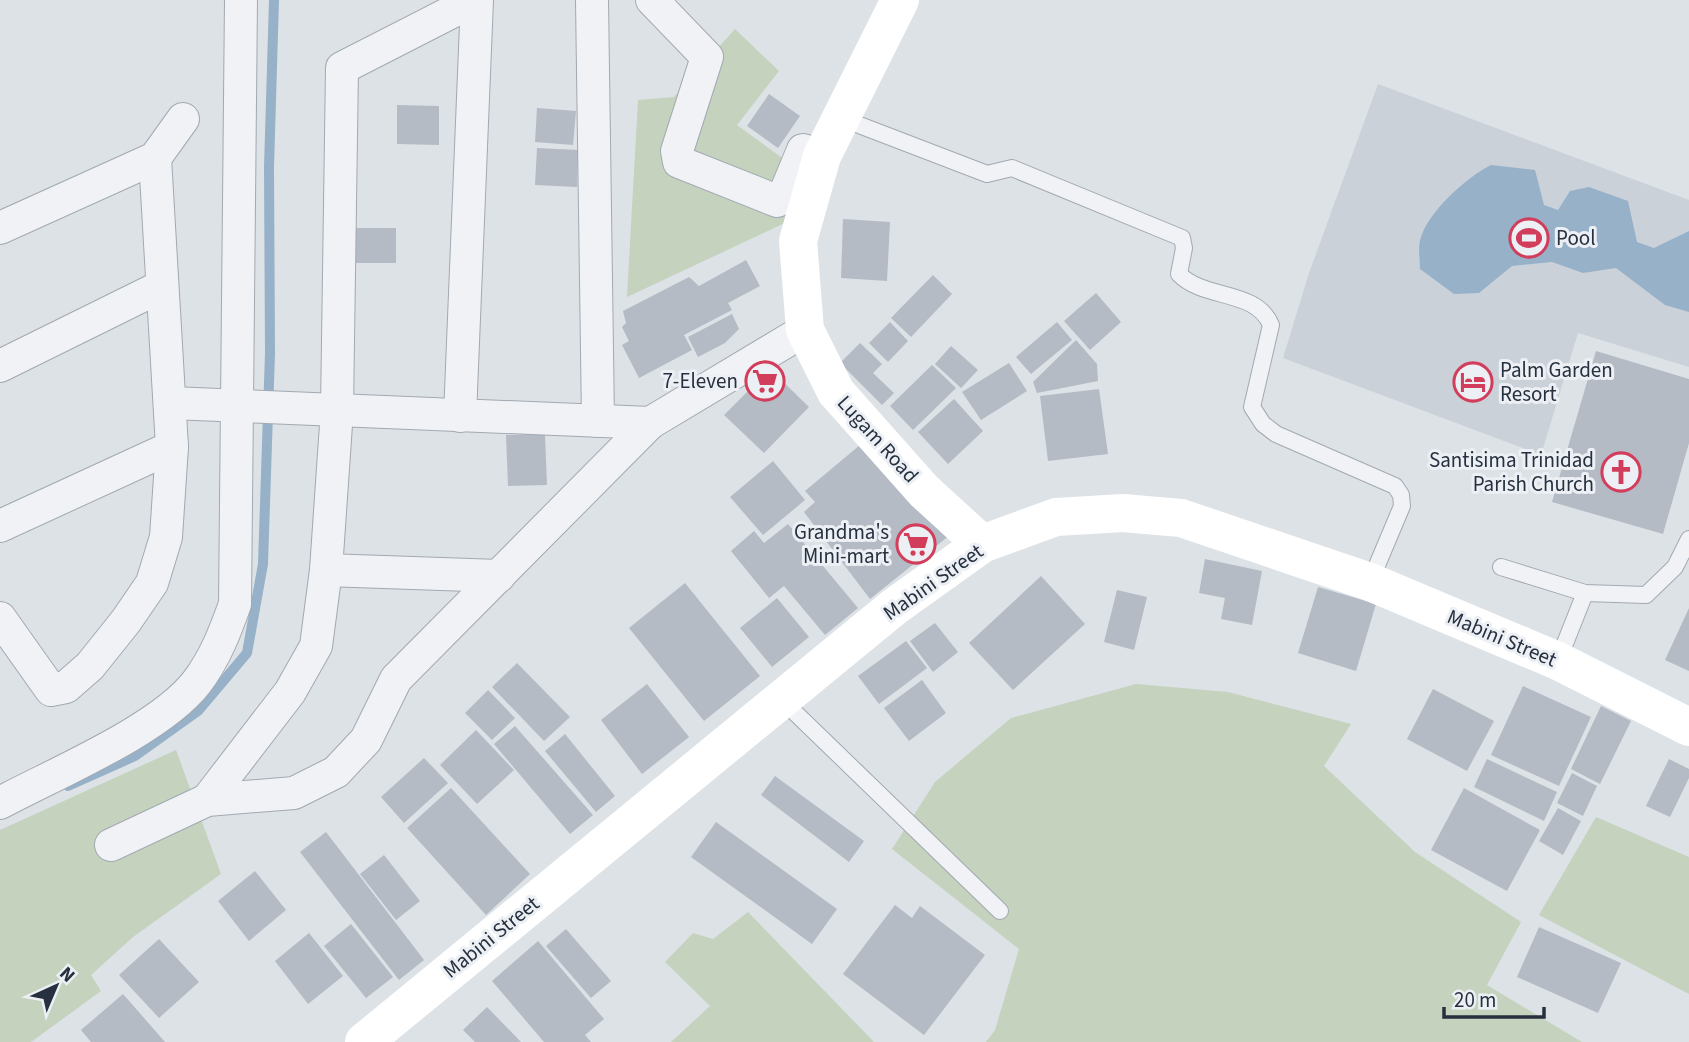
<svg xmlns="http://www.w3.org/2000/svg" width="1689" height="1042" font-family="'Source Sans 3',sans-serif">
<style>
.built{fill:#cbd1d9}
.green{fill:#c4d2be}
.water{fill:#97b1c9}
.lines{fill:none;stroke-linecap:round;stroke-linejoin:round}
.stream{stroke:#97b1c9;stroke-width:10}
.building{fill:#b4bbc4}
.lane-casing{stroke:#a2a9b1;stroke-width:18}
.street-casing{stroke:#a2a9b1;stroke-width:34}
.lane{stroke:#f0f2f6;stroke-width:16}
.street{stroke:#f0f2f6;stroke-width:32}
.secondary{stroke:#fff;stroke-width:38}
.labels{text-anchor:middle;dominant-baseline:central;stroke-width:6;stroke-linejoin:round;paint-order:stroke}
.poi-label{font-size:21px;fill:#26303e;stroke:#ecf0f5;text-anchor:end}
.street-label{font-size:21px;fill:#26303e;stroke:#ecf0f5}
</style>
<rect width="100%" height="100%" fill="#dde2e7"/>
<polygon class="built" points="1378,84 1689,200 1689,367 1578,333 1541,455 1283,358 1309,273"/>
<g class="green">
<polygon points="735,29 779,71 737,125 796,168 787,222 627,297 638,100 674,97"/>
<polygon points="1136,684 1228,692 1351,724 1324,766 1415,852 1521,922 1487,985 1582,1042 986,1042 995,1030 1019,949 892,849 935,782 1011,718"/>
<polygon points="176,750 221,874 133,937 91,975 101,991 31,1042 0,1042 0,830"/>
<polygon points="1596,817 1689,857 1689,994 1539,915"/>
<polygon points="748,912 874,1042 671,1042 710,1006 665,962 693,933 713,939"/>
</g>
<path class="water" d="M1491,165L1535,170L1544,205L1558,210L1570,191L1589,187L1628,201L1637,242L1654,248L1689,231V312L1665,305L1616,268L1583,273L1552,262L1512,266L1479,293L1454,294L1420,269C1420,260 1418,249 1420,241C1426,213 1467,177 1491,165Z"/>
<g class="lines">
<polyline class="stream" points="68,786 135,756 198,711 247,653 263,564 270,353 269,167 274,0"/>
</g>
<g class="building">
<polygon points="769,94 800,116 778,148 747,126"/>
<polygon points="397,105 439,106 439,145 397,144"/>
<polygon points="537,108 576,111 573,145 535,142"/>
<polygon points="537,148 578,150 577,187 535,185"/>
<polygon points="843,219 890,222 887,281 841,278"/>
<rect x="350" y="228" width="46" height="35"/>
<polygon points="746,260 760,286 728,303 732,310 684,335 692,350 639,378 622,345 629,341 622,327 626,323 623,311 689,277 699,286"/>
<polygon points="933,275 952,294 911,337 891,318"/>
<polygon points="1096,293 1121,322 1090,350 1064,321"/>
<polygon points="732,314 739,329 725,343 698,357 688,337"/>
<polygon points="890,322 908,341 888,362 869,343"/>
<polygon points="1057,322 1072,340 1031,374 1016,357"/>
<polygon points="1076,340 1097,364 1098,381 1037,393 1033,382"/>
<polygon points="860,343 882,364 873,373 894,393 882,405 840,363"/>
<polygon points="951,346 978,370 961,388 935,364"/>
<polygon points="1596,351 1689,379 1689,443 1663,534 1552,502"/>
<polygon points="1009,363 1027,391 981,420 962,392"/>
<polygon points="932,365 956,388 913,430 890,406"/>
<polygon points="770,369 809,407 764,453 724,415"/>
<polygon points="1099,389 1108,454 1048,461 1040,396"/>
<polygon points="954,399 983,431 948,464 918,432"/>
<polygon points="545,434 547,485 508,486 506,435"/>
<polygon points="866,440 950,535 870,599 804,512 815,502 805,491"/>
<polygon points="773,461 805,500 763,535 730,497"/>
<polygon points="788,524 858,608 825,635 784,586 769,598 731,551 754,531 764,543"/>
<polygon points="1205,559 1262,571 1252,625 1221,619 1225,598 1199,593"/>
<polygon points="1041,576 1085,624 1013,690 969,643"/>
<polygon points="685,583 760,676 704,721 629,628"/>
<polygon points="1318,587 1376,604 1356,671 1298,653"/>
<polygon points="1117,590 1147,597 1134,650 1104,642"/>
<polygon points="777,598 809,637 772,667 740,628"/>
<polygon points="1689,608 1689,671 1665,660"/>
<polygon points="935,623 958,652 933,672 910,641"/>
<polygon points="906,641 927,668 879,704 858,676"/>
<polygon points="517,663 570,717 544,741 492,687"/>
<polygon points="922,680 946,713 909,741 884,708"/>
<polygon points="647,684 689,737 642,774 601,720"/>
<polygon points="1523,686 1591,717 1559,786 1491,755"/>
<polygon points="1433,689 1494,721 1467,771 1407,739"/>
<polygon points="488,690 515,718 492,740 465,713"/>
<polygon points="1601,706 1631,721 1600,784 1571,769"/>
<polygon points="515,726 593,815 570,834 494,744"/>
<polygon points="476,730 514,770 477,804 440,765"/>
<polygon points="565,734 615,796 596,812 545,751"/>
<polygon points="424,758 448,783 404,823 381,797"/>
<polygon points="1487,759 1557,792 1544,821 1474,787"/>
<polygon points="1669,759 1689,769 1689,778 1670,817 1646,806"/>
<polygon points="1572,773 1597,786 1583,816 1557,803"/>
<polygon points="775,776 864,841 849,862 761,795"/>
<polygon points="451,788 530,874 486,915 407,828"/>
<polygon points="1464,788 1540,830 1507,891 1431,850"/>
<polygon points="1558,808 1581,821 1563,855 1539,841"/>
<polygon points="716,822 837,909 812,944 691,857"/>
<polygon points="326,832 424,960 399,980 300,852"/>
<polygon points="384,855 420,901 396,920 360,874"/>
<polygon points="255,871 286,910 249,941 218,901"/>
<polygon points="895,905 912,918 920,906 985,955 924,1035 843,974"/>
<polygon points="351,924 393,977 366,998 324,946"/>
<polygon points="1539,927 1621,963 1598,1013 1517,977"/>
<polygon points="566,929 611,981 591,998 546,946"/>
<polygon points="309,933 343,976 308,1004 275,961"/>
<polygon points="159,939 199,982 159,1018 119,975"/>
<polygon points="538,941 604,1019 585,1035 591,1042 544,1042 492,981"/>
<polygon points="123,994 165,1042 91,1042 81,1030"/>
<polygon points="487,1007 521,1042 475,1042 463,1030"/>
</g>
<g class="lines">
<g class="lane-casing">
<g id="lane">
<path d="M841,118L987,174L1012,168L1182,238L1184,248L1179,274C1204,300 1256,289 1271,325L1252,407L1263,424L1276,434L1395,486L1401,495L1402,506L1370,582"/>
<polyline points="1501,567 1585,593 1646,595 1675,567 1689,539"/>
<polyline points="1558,661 1585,593"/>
<polyline points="782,700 1000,911"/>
</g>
</g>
<g class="street-casing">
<g id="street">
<polyline points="592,0 598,421"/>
<polyline points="652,0 707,57 677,151 679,162 777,201 783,198 803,150 822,156"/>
<polyline points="0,228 155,158 183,119"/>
<polyline points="0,366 162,286"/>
<polyline points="171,403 650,423 805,330"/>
<polyline points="460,416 477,0"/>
<polyline points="0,526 172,447"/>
<polyline points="326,570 499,576"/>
<polyline points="0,618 51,690 66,687 90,666 126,621 152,583 166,537 172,447 155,158"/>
<polyline points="207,800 290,692 316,646 326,570 337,410 342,68 475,0"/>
<path d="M0,803C56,773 160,730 197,682C215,658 225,632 235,604L241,0"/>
<polyline points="111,845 207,800 294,793 336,772 366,740 396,679 650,423"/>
</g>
</g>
<use href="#lane" class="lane"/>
<use href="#street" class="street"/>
<g class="secondary">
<polyline points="900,0 822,156 798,241 805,330 836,392 924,491 982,544"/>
<polyline points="364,1042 894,607 982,544 1056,517 1123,513 1181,518 1370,582 1558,661 1689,727"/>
</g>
</g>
<defs>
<g id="stadium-ring" transform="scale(2.0125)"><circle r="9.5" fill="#ecf0f5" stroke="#d13d5a" stroke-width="1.5"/><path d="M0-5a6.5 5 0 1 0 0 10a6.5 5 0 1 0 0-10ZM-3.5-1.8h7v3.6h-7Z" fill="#d13d5a"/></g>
<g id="supermarket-ring" transform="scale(2.0125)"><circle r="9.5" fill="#ecf0f5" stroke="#d13d5a" stroke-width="1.5"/><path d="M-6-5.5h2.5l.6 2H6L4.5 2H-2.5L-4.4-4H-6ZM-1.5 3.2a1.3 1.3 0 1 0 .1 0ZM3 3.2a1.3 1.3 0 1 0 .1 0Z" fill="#d13d5a"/></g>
<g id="hotel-ring" transform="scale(2.0125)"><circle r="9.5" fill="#ecf0f5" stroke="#d13d5a" stroke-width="1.5"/><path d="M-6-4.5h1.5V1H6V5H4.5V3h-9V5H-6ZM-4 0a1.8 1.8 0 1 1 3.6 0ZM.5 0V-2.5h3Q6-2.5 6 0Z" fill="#d13d5a"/></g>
<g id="church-ring" transform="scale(2.0125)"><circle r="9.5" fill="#ecf0f5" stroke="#d13d5a" stroke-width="1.5"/><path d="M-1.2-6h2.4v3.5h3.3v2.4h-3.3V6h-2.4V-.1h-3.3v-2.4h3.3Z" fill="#d13d5a"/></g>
</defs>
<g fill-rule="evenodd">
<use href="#stadium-ring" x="1529" y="238"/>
<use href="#supermarket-ring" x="765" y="381"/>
<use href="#hotel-ring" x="1473" y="382"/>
<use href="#church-ring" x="1621" y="472"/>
<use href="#supermarket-ring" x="916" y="544"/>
</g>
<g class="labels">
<g class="poi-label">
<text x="1556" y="238" text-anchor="start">Pool</text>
<text x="1500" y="370" text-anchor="start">Palm Garden<tspan x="1500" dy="24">Resort</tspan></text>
<text x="738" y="381">7-Eleven</text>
<text x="1594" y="460">Santisima Trinidad<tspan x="1594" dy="24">Parish Church</tspan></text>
<text x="889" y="532">Grandma's<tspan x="889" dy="24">Mini-mart</tspan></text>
</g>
<g class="street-label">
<text transform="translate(878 439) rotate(48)">Lugam Road</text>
<text transform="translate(933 582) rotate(-35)">Mabini Street</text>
<text transform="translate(1502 638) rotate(23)">Mabini Street</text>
<text transform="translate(491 937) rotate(-39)">Mabini Street</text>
</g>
</g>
<g transform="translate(56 986) rotate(44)" stroke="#ecf0f5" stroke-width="5" paint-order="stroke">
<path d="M0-5L12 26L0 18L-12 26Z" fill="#26303e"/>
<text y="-10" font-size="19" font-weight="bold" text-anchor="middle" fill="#26303e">N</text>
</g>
<path d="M1444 1007v10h100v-10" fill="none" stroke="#26303e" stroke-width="3.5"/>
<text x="1454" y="1007" font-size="21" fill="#26303e" stroke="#ecf0f5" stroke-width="5" paint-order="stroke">20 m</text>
</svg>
